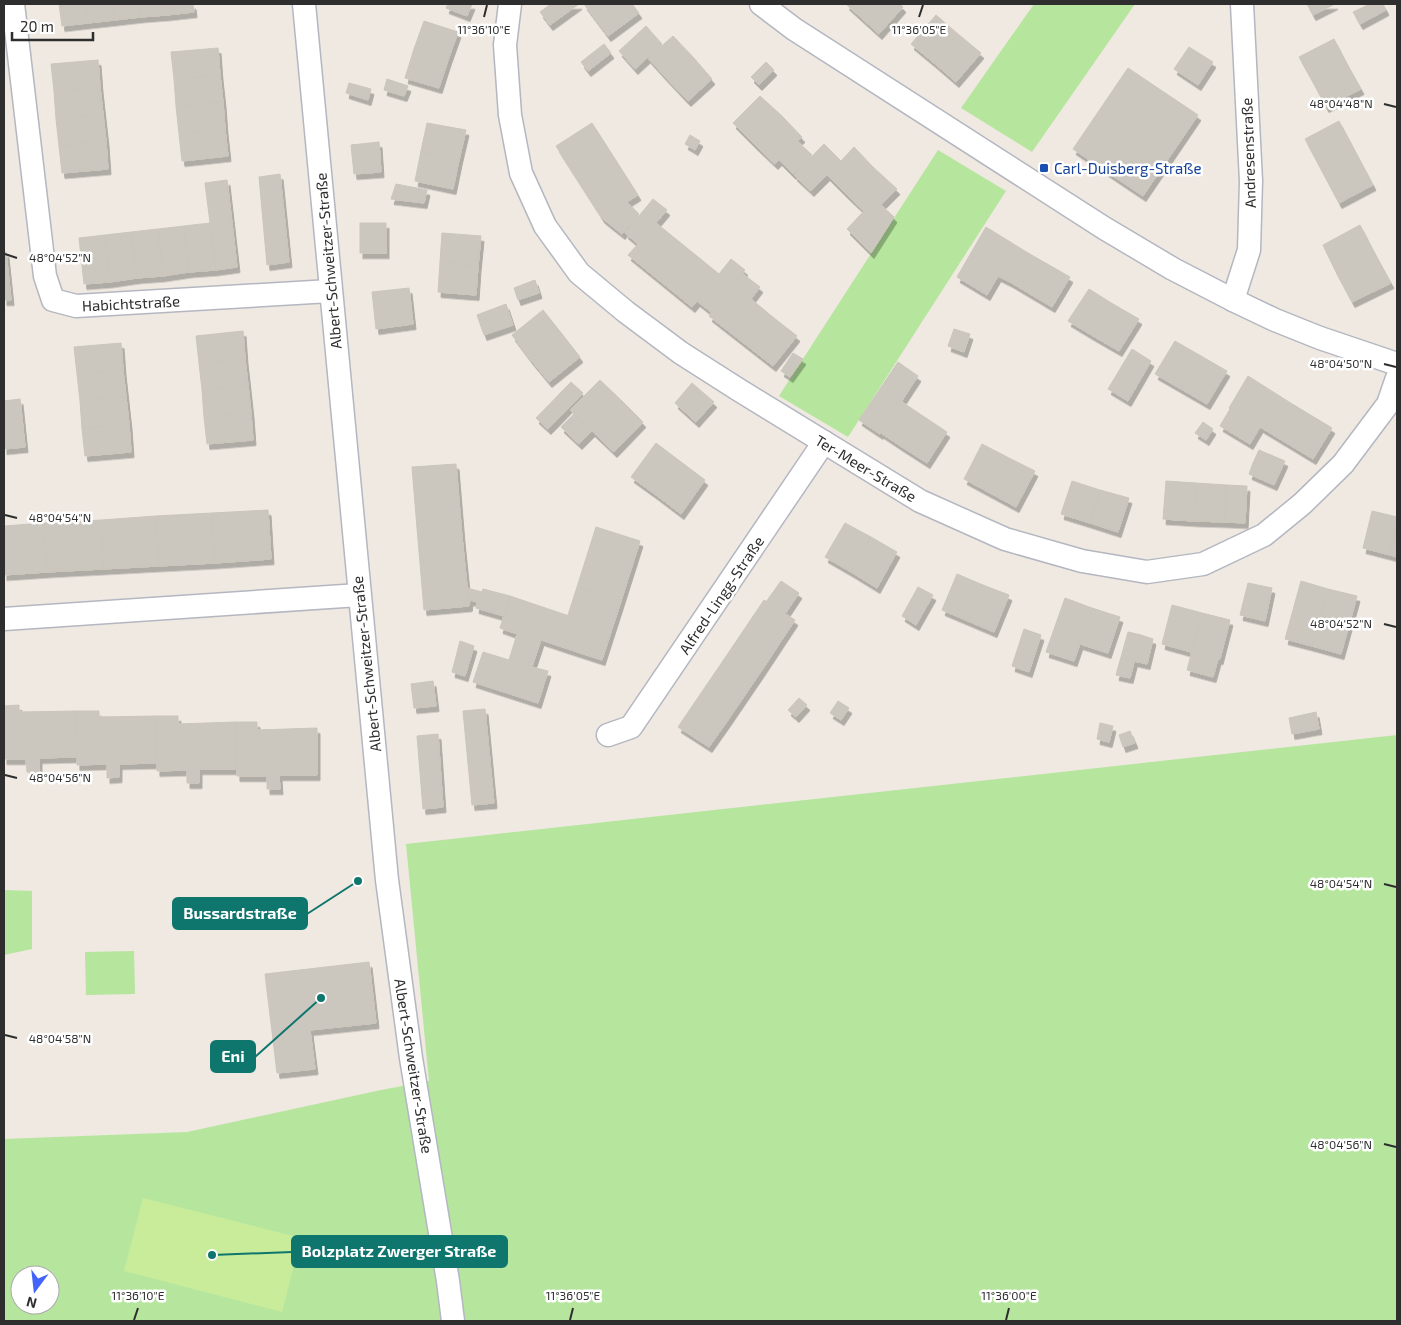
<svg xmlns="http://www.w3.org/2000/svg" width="1401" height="1325" font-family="'Exo 2',sans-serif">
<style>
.green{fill:#b6e59e;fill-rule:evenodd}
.pitch{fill:#c9ec9a}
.building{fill:#cbc7bf;stroke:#cbc5ba;filter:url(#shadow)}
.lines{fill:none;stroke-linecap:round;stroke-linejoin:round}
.minor-casing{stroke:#b4b7c1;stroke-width:25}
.minor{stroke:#fff;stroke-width:22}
.ticks{fill:none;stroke:#2e2e2e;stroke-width:2}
.transit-dot{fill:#1a4fb4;stroke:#fff;stroke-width:2}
.labels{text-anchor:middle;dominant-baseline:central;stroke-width:5;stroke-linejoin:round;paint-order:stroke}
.street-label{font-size:15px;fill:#2e2e2e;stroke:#fff}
.transit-label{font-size:15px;fill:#164399;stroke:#fff;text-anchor:start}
.ticks-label{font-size:12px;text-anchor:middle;fill:#2e2e2e;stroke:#fff;stroke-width:5;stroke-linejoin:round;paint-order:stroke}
.leader{fill:none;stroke:#0f766e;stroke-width:2}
.callout-dot{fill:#0f766e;stroke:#fff;stroke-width:2}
.callout{fill:#0f766e;stroke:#0f766e;stroke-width:2}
.callout-label{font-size:16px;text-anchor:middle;font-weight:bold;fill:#fff}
</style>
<defs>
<filter id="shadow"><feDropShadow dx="3" dy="5.5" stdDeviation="0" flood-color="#0004"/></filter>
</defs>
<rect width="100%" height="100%" fill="#efe9e1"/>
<g class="green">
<polygon points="1034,4 1135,4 1032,152 961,108"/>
<polygon points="938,150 1006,191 848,437 779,396"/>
<path d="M1397,735V1321H4V1139L187,1132L381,1090L429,1081L406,844ZM20,1275H50V1305H20Z"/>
<polygon points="4,890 32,891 32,949 4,955"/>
<polygon points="134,951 135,994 86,995 85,952"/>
</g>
<polygon class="pitch" points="143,1198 301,1238 282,1312 124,1271"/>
<g class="building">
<polygon points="59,4 86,4 88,23 62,26"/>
<polygon points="86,4 113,4 115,20 88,23"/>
<polygon points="113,4 140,4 141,17 115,20"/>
<polygon points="140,4 166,4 167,15 141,17"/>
<polygon points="166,4 193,4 194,12 167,15"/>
<polygon points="448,4 472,4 467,16 446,8"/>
<polygon points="551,4 579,4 550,25 540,12"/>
<polygon points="584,4 632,4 639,13 608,36"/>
<polygon points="846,4 866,4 857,14"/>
<polygon points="866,4 900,4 903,7 879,34 857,14"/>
<polygon points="1307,4 1335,4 1313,15"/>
<polygon points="1370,4 1383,4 1386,10 1360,24 1353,12"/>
<polygon points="936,15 958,34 934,63 911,44"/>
<polygon points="424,21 458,32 448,60 414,49"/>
<polygon points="646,26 662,44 635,69 619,51"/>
<polygon points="958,34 981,53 956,82 934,63"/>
<polygon points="673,36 693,57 668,80 648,58"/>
<polygon points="1334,39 1347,64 1313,82 1299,57"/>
<polygon points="604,44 611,53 588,71 581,62"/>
<polygon points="1189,47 1213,62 1198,85 1174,69"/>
<polygon points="218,48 220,75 174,79 171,52"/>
<polygon points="414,49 448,60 439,88 405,78"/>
<polygon points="693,57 712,79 688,101 668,80"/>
<polygon points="98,60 100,87 54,91 51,64"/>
<polygon points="766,62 774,70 759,85 751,77"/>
<polygon points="1347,64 1361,89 1326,107 1313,82"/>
<polygon points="1128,68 1198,115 1143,196 1073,149"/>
<polygon points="220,75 223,102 176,106 174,79"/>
<polygon points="387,79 408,86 404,96 384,90"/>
<polygon points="349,83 371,89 368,100 346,93"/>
<polygon points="100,87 103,114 56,119 54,91"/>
<polygon points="760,96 782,116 754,144 733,123"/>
<polygon points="223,102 225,129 179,134 176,106"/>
<polygon points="103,114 106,141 59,146 56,119"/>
<polygon points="782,116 802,137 797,141 812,155 793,174 779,160 775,164 754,144"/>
<polygon points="1339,121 1356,153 1322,171 1305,139"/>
<polygon points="427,123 466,130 459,160 421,151"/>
<polygon points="592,123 615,159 579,182 556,146"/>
<polygon points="225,129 228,156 182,161 179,134"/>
<polygon points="690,135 700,141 695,150 685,144"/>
<polygon points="106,141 108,169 62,173 59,146"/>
<polygon points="379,142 381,172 354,174 351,145"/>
<polygon points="824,144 841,161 854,147 873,167 846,194 827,175 811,191 794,175"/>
<polygon points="421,151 459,160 453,189 415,181"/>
<polygon points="1356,153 1373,185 1339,203 1322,171"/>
<polygon points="615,159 638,195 627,202 639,214 622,234 602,218 579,182"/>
<polygon points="873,167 897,189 881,205 894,217 871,253 847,229 864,211 846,194"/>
<polygon points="280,174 289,262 267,265 259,177"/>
<polygon points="227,180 237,267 216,270 205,183"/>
<polygon points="396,184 427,190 424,203 391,199"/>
<polygon points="653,199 667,210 656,223 687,248 660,281 628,255 638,244 625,233"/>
<polygon points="210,223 216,270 189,272 184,226"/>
<rect x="360" y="223" width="26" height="30"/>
<polygon points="1360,225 1375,254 1337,274 1323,245"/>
<polygon points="184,226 189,272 163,276 158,229"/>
<polygon points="986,227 1028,253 1010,282 998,276 987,295 957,277"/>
<polygon points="158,229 163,276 137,278 131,232"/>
<polygon points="131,232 137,278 110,282 105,235"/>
<polygon points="442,233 481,236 478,266 440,262"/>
<polygon points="105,235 110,282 84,284 79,238"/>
<polygon points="687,248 719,274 731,259 745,270 711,312 697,301 692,307 660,281"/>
<polygon points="4,252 6,252 11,300 4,300"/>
<polygon points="1028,253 1070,277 1052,307 1010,282"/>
<polygon points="1375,254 1391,283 1352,302 1337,274"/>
<polygon points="440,262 478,266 476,295 438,292"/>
<polygon points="743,274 760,287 751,299 774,318 750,348 709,316"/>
<polygon points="535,280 539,293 518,300 514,288"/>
<polygon points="409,288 413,324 376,329 372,292"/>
<polygon points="1089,289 1113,304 1093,336 1068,321"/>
<polygon points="506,304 513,325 484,335 477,315"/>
<polygon points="1113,304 1139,319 1119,351 1093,336"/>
<polygon points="543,310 562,334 530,359 512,335"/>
<polygon points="774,318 797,336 773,366 750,348"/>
<polygon points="954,329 970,334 964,352 948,346"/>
<polygon points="243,331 245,359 199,363 196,336"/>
<polygon points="562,334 580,357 549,382 530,359"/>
<polygon points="1175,341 1201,356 1181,389 1155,374"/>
<polygon points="121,343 123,370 77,374 74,347"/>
<polygon points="1132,349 1151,361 1128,401 1108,389"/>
<polygon points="793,353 803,359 790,377 781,371"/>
<polygon points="1201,356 1227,371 1207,404 1181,389"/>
<polygon points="245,359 248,385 202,390 199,363"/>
<polygon points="898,362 918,376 901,402 899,400 878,431 880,433 880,434 859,420"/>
<polygon points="123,370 126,397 80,401 77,374"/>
<polygon points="1248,376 1289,402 1270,433 1260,427 1250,444 1220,426 1230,409 1229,408"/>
<polygon points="600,380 622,401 592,431 570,410"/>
<polygon points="571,382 583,393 548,429 536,418"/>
<polygon points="692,383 714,402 696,422 675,403"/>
<polygon points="248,385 251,413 204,417 202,390"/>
<polygon points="126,397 129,424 82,429 80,401"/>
<polygon points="20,399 25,447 4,449 4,401"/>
<polygon points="899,400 923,416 902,447 878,431"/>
<polygon points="622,401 643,422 614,452 592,431"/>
<polygon points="1289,402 1332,428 1313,459 1270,433"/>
<polygon points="251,413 253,440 207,444 204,417"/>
<polygon points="574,414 592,431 579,444 561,427"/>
<polygon points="923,416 947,432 927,463 902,447"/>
<polygon points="1203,422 1213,429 1206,440 1195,433"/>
<polygon points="129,424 131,452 85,456 82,429"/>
<polygon points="656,443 681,462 656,495 631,477"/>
<polygon points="982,444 1009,458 990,493 964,479"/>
<polygon points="1259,450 1285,461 1279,474 1253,463"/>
<polygon points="1009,458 1035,471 1016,507 990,493"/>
<polygon points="681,462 705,480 681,514 656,495"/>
<polygon points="1253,463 1279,474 1274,485 1249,474"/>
<polygon points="456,464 462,537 418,540 412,467"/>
<polygon points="1072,481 1100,490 1090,523 1061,514"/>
<polygon points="1166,481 1196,483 1194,521 1163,519"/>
<polygon points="1196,483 1226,485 1225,522 1194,521"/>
<polygon points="1226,485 1247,486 1245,523 1225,522"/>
<polygon points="1100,490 1129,498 1118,532 1090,523"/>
<polygon points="268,510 271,559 215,563 212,513"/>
<polygon points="1372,511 1397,517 1397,525 1390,555 1363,548"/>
<polygon points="212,513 215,563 159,566 156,516"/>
<polygon points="156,516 159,566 103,569 101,520"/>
<polygon points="101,520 103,569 47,572 44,523"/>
<polygon points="44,523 47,572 4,575 4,526"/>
<polygon points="845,523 871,537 851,572 825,557"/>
<polygon points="1397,525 1397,557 1390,555"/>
<polygon points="596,527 640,541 621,601 577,587"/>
<polygon points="462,537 469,606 424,610 418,540"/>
<polygon points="871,537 897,552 877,588 851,572"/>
<polygon points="957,574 983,585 968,621 942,610"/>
<polygon points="781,581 799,593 785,614 766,602"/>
<polygon points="1301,581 1328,589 1312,646 1285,639"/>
<polygon points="1248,583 1272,588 1265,621 1240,615"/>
<polygon points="983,585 1009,595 994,632 968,621"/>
<polygon points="577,587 621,601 602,660 565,648 575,618 568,615"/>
<polygon points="918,587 933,595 916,625 902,616"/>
<polygon points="467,588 482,592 483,589 510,596 504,616 476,608 477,602 470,600 469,606"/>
<polygon points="1328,589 1357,596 1341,654 1312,646"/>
<polygon points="510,596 575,618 565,648 541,640 532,667 548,671 538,703 473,682 483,652 509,660 517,634 500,628"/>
<polygon points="1065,598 1092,608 1074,661 1046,652"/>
<polygon points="764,600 795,620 762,670 731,649"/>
<polygon points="1172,605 1202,613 1191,652 1162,644"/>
<polygon points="1092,608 1120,617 1108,653 1080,644"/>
<polygon points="1202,613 1230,620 1220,659 1218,659 1213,677 1187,670"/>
<polygon points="1024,629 1041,635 1029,672 1012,666"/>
<polygon points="1128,632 1141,635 1130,678 1116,675"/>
<polygon points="1141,635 1153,639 1147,664 1134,661"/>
<polygon points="460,641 474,646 465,676 452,672"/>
<polygon points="731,649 762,670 728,720 697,699"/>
<polygon points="433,681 436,706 414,708 411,684"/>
<polygon points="799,698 807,705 796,717 788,710"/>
<polygon points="697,699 728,720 709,747 678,727"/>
<polygon points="838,701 849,708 841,720 830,713"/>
<polygon points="19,705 19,712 76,711 77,757 39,758 39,772 27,772 26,759 4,759 4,706"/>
<polygon points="485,709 494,803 472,805 463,711"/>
<polygon points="76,711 99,711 99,717 156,716 157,763 119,764 119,777 107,778 107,764 77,765"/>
<polygon points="1316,712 1319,729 1292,734 1289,718"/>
<polygon points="156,716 178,716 178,724 236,722 237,769 199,769 199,783 187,783 187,770 157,771"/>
<polygon points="236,722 257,722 257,730 317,728 317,775 279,775 280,789 267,789 267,776 237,776"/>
<polygon points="1100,723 1113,726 1109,742 1097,739"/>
<polygon points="1130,731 1135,743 1123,747 1119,735"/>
<polygon points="438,734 443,807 423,809 417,736"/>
<polygon points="369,962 376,1023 310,1030 315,1069 277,1073 265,974"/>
</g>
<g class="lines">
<g class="minor-casing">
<g id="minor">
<polyline points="13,4 45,276 53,300 76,306 330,291"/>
<polyline points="304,4 387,880 411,1058 448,1281 453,1321"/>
<polyline points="510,4 505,45 510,115 521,173 545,226 579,273 626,312 681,353 739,390 920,501 1005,539 1082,561 1147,572 1203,564 1264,535 1302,504 1343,464 1388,404 1397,378"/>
<polyline points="761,4 794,29 1104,228 1173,269 1233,300 1275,320 1320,338 1397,364"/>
<polyline points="1233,300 1249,250 1251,181 1242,4"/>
<polyline points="4,619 359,595"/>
<polyline points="608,735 631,727 824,442"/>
</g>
</g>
<use href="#minor" class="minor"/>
</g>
<path class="ticks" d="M484,17L487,5M919,17L923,5M1384,104L1396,107M5,254L17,258M1384,364L1396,367M5,515L17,518M1384,624L1396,627M5,775L17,778M1384,884L1396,887M5,1035L17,1038M1384,1144L1396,1147M134,1320L138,1308M570,1320L573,1308M1006,1320L1009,1308"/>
<rect class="transit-dot" x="1039" y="163" width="10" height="10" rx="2.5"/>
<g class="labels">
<g class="street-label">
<text transform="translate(1248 153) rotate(-92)">Andresenstraße</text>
<text transform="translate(328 261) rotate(-95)">Albert-Schweitzer-Straße</text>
<text transform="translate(131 303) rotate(-3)">Habichtstraße</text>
<text transform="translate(866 468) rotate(31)">Ter-Meer-Straße</text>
<text transform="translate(721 595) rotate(-56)">Alfred-Lingg-Straße</text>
<text transform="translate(366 664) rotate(-96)">Albert-Schweitzer-Straße</text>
<text transform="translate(414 1066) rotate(81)">Albert-Schweitzer-Straße</text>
</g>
<g class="transit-label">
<text x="1054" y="168">Carl-Duisberg-Straße</text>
</g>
</g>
<g class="ticks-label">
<text x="484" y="34">11°36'10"E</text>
<text x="919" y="34">11°36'05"E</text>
<text x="1341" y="108">48°04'48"N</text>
<text x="60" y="262">48°04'52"N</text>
<text x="1341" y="368">48°04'50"N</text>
<text x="60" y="522">48°04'54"N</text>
<text x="1341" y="628">48°04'52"N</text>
<text x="60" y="782">48°04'56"N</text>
<text x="1341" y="888">48°04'54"N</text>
<text x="60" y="1043">48°04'58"N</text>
<text x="1341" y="1149">48°04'56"N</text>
<text x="138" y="1300">11°36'10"E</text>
<text x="573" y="1300">11°36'05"E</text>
<text x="1009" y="1300">11°36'00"E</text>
</g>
<path class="leader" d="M358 881L307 914M321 998L255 1057M212 1255L292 1252"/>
<g class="callout-dot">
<circle cx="358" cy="881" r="5"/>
<circle cx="321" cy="998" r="5"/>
<circle cx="212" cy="1255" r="5"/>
</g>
<g class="callout">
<rect x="173" y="898" width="134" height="31" rx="5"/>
<rect x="211" y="1041" width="44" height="31" rx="5"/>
<rect x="292" y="1236" width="215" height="31" rx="5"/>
</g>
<g class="callout-label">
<text x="240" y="919">Bussardstraße</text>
<text x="233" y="1062">Eni</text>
<text x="399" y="1257">Bolzplatz Zwerger Straße</text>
</g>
<rect width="1401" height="1325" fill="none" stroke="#2e2e2e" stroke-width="10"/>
<g transform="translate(35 1290) rotate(195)"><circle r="24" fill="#ffffff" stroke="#ababab"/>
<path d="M0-4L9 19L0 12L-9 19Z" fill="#4264fb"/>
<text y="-8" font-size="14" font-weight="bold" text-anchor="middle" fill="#2e2e2e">N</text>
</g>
<path d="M12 32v8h81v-8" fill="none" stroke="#2e2e2e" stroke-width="2.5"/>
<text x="20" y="32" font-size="15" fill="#2e2e2e" stroke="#ffffff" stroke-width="4" paint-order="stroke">20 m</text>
</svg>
